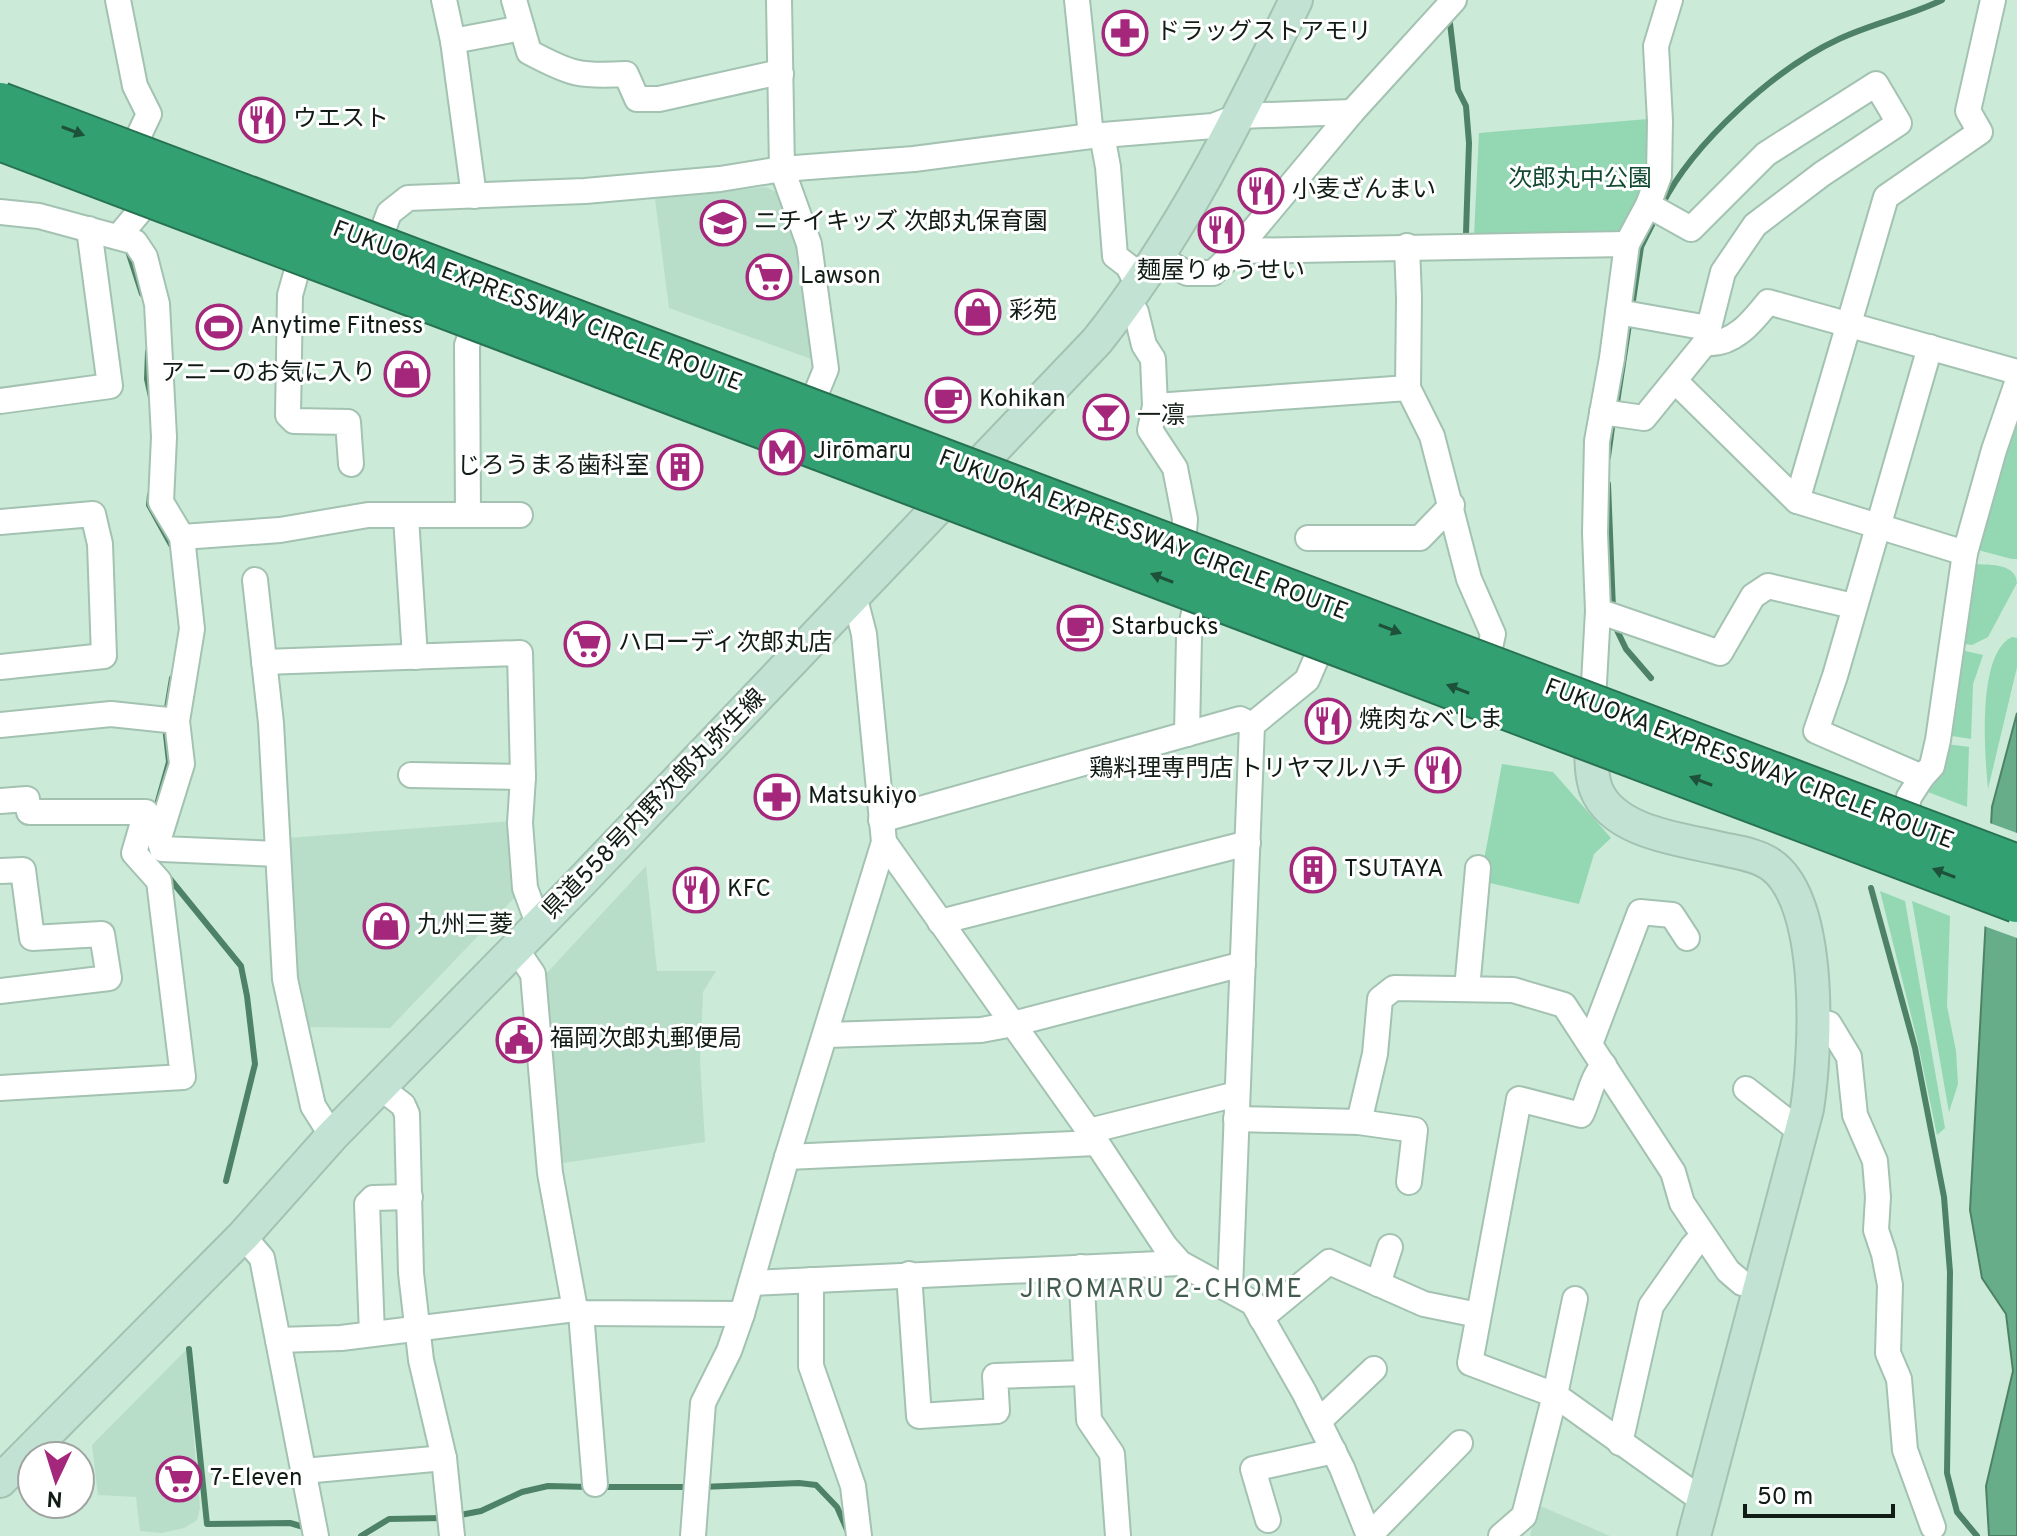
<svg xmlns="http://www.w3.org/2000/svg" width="2017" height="1536" font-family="Overpass,'Noto Sans JP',sans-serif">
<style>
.built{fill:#b8dec9}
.green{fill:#93d7b3}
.water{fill:#68ad8a;stroke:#4e8267;stroke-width:2}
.pier{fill:#cbead8}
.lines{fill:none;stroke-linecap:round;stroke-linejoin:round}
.stream{stroke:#4e8267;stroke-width:6}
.street-casing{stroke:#a3c2b1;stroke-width:28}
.secondary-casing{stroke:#a3c2b1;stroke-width:36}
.street{stroke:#fff;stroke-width:24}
.secondary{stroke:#c2e2d4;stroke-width:32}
.highway-bridge-casing{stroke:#277251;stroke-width:46;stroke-linecap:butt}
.highway-bridge{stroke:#33a071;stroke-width:42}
.oneway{fill:#1e513a}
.labels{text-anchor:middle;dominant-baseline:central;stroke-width:6;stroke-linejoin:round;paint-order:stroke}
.poi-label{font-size:24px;fill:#101c15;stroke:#fff;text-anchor:start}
.park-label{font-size:24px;fill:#134a32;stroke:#fff}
.street-label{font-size:24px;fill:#101c15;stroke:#fff}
.neighbourhood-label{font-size:26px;letter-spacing:2px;fill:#425d4f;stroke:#fff}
</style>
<rect width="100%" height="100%" fill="#cbead8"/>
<g class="built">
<polygon points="766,187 776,192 797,247 814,360 669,308 655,199"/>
<polygon points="513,821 519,893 390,1028 300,1027 287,838"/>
<polygon points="646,866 657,971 716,971 703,992 700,1061 705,1142 563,1163 545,975"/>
<polygon points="186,1350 200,1508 197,1520 184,1528 162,1533 140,1531 136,1497 98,1495 92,1445"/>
<polygon points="1538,1505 1610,1536 1530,1536"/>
</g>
<g class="green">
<polygon points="1648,119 1646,172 1624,237 1474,236 1479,133"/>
<polygon points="2017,408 2017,559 2012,559 1974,549"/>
<path d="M1970,564C1986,565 2016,562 2017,583L1988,637L1972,645L1957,643Z"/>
<path d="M2012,637L2017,638V667L1988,789C1985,756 1976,654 2012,637Z"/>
<polygon points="1957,649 1983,655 1973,684 1971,739 1946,735"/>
<polygon points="1947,744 1969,747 1967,807 1928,792 1940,777"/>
<polygon points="1502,764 1553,772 1611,838 1594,854 1579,904 1490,883 1484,860"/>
<polygon points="1880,891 1905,901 1945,1128 1937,1135 1917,1039"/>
<polygon points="1912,901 1950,916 1947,1006 1956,1051 1958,1084 1949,1112"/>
</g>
<polygon class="water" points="2017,713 2017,1536 1989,1536 1986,1486 2013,1371 2006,1314 1982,1278 1970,1210 1992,807"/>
<polygon class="pier" points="1987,822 2017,833 2017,938 1981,925"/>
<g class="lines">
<g class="stream">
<polyline points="1449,15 1458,90 1466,106 1469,143 1466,233"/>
<path d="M1662,205C1693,143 1776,68 1839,39C1873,23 1909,16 1942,0"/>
<polyline points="128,251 142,294"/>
<polyline points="1632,307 1641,247 1657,215"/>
<polyline points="148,352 147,379 151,397"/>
<polyline points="1616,409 1630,318"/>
<polyline points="1608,457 1613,420"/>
<polyline points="1608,484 1613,609"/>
<polyline points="150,495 149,505 174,550"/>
<polyline points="1614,624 1626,649 1651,678"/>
<polyline points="166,714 172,678"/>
<polyline points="156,808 169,762 165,726"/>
<polyline points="166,874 241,966 247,996 255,1064 226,1181"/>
<polyline points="1871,888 1915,1048 1944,1197 1950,1272 1947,1473 1957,1512 1977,1536"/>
<polyline points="189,1349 207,1524 290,1523 307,1528"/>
<polyline points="601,1487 690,1487"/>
<polyline points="701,1487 799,1483 816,1485 837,1507 848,1532"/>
<polyline points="455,1516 481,1511 522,1492 548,1486 590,1487"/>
<polyline points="361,1536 389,1519 444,1518"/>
</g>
<g class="street-casing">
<g id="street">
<polyline points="118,0 135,86 149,114 132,150"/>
<polyline points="444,0 453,41 474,196"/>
<path d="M514,0L529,52C570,74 580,77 626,74L637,99H659L771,74H781"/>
<polyline points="779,0 782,169 809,244 826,369 810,408"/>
<polyline points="1077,0 1091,136"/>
<polyline points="453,41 522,28"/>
<polyline points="1102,135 1108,167 1115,256 1128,266 1139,288"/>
<polyline points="0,212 39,216 135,242 145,257 157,304 164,437 161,502 182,537 192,629 177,721 182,764 159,838 162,849 278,854"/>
<polyline points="119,236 150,199"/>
<polyline points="378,244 389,213 408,198 585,191 720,179 782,169 914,159 1091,136 1213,126 1239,116 1352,112"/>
<polyline points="1407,246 1409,298 1408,388 1432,436 1469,579 1493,634 1487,661"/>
<polyline points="1236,251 1627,244"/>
<polyline points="301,256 290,295 288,415 294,421 348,422 351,464"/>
<polyline points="1157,257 1187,273 1213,273 1236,251 1352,112 1454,0"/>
<polyline points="1128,303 1136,312 1144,345 1153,359 1155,406 1150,430 1175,468 1185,519 1183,544"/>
<polyline points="1618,312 1708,328"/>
<path d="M1705,343C1733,346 1752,322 1768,302L2017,372"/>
<polyline points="1676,382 1797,501 1965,553"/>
<polyline points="0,401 110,386 89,229"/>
<polyline points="1155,406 1408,388"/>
<polyline points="1602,412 1644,418 1705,343 1723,272 1755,225 1822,174 1899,123 1876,84 1766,154 1691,229 1648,205"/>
<polyline points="1797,501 1886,197 1980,132 1968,111 1993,0"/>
<polyline points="468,515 467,345 475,323"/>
<polyline points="406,517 415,657"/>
<polyline points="0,522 93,514 100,544 104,656 0,667"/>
<polyline points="182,537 280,530 368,515 520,515"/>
<polyline points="1308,538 1420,538 1452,505"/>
<polyline points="255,580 271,723 285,979 313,1106 332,1136"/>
<polyline points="1598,611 1720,653 1753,596 1768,586 1853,606"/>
<polyline points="264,662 520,653 523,777 520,823 525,888 539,926"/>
<polyline points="1593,701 1598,611 1595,533 1597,441 1612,358 1627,244 1648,205 1659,176 1660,121 1656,46 1670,0"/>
<polyline points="0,725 111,714 177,721"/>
<polyline points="1187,734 1189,636 1197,599"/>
<polyline points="411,775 523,777"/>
<polyline points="1922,777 1816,731 1835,676 1930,347"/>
<polyline points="0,801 27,799 29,812 146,812 134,853 159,881 183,1077 0,1088"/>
<polyline points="1905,816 1909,797 1922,777 1932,766 1938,740 1965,553 1994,450 2017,383"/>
<polyline points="881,820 1240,719 1252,725"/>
<polyline points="884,842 1089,1131 1165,1246 1180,1263 1253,1303 1304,1392 1342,1468 1369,1536"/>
<polyline points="0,871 23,870 32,938 102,934 109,978 0,991"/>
<polyline points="940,922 1248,843"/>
<polyline points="516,949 533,974 550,1173 575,1309 581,1313 742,1314"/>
<polyline points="1467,989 1478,868"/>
<polyline points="1816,1021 1829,1024 1849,1057 1855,1115 1875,1161 1878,1197 1876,1230 1884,1254 1890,1285 1888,1353 1899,1379 1905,1450 1933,1527"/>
<polyline points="827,1035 981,1030 1013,1024 1243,964"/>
<polyline points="1590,1044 1640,912 1672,915 1687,938"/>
<path d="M1604,1065C1592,1076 1589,1099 1581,1115L1519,1099L1470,1363L1555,1395L1702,1500"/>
<polyline points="381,1088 403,1105 407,1114 411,1273 421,1360 444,1458 452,1536"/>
<polyline points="1746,1089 1801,1132"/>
<polyline points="1236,1119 1359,1122 1415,1130 1409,1182"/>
<polyline points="1359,1122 1375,1054 1380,999 1394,988 1513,990 1564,1005 1673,1172 1682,1203 1728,1271 1742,1283 1760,1288"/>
<polyline points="1089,1131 1237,1094"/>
<polyline points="787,1157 1096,1143"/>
<polyline points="243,1236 262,1258 316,1536"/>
<polyline points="1081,1267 1089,1420 1112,1454 1118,1536"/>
<polyline points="909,1274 919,1416 997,1411 995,1376 1085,1373"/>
<polyline points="811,1280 811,1366 853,1486 859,1536"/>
<polyline points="751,1283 1180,1263"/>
<polyline points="1378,1284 1390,1247"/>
<polyline points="1230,1289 1252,725 1307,680 1322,645"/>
<polyline points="581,1313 595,1484"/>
<polyline points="1261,1318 1329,1262 1424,1304 1478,1315"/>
<polyline points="372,1334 367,1204 373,1198 410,1197"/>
<polyline points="278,1340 341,1338 575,1309"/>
<polyline points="1319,1421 1374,1369"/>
<polyline points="1620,1443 1651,1306 1693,1246 1703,1235"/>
<polyline points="304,1471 444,1458"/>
<polyline points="1268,1520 1253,1469 1334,1451"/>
<polyline points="693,1536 703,1403 729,1351 742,1314 787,1157 884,842 864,634 854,595"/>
<polyline points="1369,1536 1460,1443"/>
<polyline points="1501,1536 1524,1516 1555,1395 1575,1299"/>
</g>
</g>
<g class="secondary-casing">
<g id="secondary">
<path d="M1592,722C1592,743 1589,769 1596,789C1613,832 1679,839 1718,848C1735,852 1755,854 1770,864C1824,900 1816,1052 1807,1109L1694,1536"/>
<path d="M0,1481L243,1236L332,1136L579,884L1097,341C1180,237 1238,119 1296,0"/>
</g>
</g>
<use href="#street" class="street"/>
<use href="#secondary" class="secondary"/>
<g class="highway-bridge-casing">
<g id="highway-bridge">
<polyline points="0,104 2017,866"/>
<polyline points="0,139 2017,901"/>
</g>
</g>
<use href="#highway-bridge" class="highway-bridge"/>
</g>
<defs><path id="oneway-solid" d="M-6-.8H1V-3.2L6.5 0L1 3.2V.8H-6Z" transform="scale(2)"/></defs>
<g class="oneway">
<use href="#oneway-solid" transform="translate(73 131) rotate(21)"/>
<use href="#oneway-solid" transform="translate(1162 578) rotate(-159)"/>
<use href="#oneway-solid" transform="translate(1390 629) rotate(21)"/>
<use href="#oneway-solid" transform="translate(1458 689) rotate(-159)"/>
<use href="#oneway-solid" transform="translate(1701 781) rotate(-159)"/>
<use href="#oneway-solid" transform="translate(1944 873) rotate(-159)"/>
</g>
<defs>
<g id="pharmacy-ring" transform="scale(2.3)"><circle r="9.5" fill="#fff" stroke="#a4277b" stroke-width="1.5"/><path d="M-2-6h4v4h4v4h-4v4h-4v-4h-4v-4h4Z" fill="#a4277b"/></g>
<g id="restaurant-ring" transform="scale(2.3)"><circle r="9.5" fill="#fff" stroke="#a4277b" stroke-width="1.5"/><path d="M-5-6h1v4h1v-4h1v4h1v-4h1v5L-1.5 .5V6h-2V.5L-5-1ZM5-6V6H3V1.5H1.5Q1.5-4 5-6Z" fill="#a4277b"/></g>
<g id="school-ring" transform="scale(2.3)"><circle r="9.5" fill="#fff" stroke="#a4277b" stroke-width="1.5"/><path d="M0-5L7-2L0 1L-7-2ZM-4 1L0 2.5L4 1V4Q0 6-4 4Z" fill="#a4277b"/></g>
<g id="supermarket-ring" transform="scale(2.3)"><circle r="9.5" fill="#fff" stroke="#a4277b" stroke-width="1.5"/><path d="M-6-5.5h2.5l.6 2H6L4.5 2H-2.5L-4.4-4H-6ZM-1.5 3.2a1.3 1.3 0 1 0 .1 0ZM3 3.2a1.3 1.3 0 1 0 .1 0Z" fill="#a4277b"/></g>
<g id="shop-ring" transform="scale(2.3)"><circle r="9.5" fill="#fff" stroke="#a4277b" stroke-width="1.5"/><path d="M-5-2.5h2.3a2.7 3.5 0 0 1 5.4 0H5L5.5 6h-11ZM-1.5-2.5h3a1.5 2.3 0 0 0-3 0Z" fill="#a4277b"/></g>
<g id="stadium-ring" transform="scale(2.3)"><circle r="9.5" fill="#fff" stroke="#a4277b" stroke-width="1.5"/><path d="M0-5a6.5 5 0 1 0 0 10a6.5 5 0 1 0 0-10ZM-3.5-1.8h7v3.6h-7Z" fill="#a4277b"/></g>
<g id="cafe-ring" transform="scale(2.3)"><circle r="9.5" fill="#fff" stroke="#a4277b" stroke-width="1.5"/><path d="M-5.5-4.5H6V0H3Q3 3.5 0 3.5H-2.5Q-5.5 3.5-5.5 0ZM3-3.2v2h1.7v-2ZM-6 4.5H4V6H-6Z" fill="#a4277b"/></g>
<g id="bar-ring" transform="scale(2.3)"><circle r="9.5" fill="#fff" stroke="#a4277b" stroke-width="1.5"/><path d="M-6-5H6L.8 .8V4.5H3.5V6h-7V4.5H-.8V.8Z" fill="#a4277b"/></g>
<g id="metro-ring" transform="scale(2.3)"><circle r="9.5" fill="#fff" stroke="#a4277b" stroke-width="1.5"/><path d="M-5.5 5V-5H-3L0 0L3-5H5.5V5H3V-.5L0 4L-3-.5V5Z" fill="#a4277b"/></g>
<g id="building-ring" transform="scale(2.3)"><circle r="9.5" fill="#fff" stroke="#a4277b" stroke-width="1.5"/><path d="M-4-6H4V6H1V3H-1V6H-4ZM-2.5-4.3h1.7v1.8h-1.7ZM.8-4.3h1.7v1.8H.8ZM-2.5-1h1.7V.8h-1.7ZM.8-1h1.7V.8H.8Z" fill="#a4277b"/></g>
<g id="civic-ring" transform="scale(2.3)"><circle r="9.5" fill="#fff" stroke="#a4277b" stroke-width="1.5"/><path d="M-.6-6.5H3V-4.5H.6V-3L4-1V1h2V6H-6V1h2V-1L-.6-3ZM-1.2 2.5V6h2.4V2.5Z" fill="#a4277b"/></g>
</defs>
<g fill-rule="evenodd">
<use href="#pharmacy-ring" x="1125" y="33"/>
<use href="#restaurant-ring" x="262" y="120"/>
<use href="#restaurant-ring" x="1261" y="191"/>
<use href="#school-ring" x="723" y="223"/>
<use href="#restaurant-ring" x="1221" y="230"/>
<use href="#supermarket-ring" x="769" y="277"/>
<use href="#shop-ring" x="978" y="312"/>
<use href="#stadium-ring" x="219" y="327"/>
<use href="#shop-ring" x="407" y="374"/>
<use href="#cafe-ring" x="948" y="400"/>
<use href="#bar-ring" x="1106" y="417"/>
<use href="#metro-ring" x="782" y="452"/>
<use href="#building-ring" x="680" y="467"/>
<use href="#cafe-ring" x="1080" y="628"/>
<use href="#supermarket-ring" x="587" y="644"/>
<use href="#restaurant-ring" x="1328" y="721"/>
<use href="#restaurant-ring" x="1438" y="770"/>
<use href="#pharmacy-ring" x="777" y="797"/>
<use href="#building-ring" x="1313" y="870"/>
<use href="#restaurant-ring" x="696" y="890"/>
<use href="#shop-ring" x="386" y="926"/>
<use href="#civic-ring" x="519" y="1040"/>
<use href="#supermarket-ring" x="179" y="1479"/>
</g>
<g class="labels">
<g class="poi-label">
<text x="1156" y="33">ドラッグストアモリ</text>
<text x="293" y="120">ウエスト</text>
<text x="1292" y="191">小麦ざんまい</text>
<text x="754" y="223">ニチイキッズ 次郎丸保育園</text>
<text x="1221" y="272" text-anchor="middle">麺屋りゅうせい</text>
<text x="800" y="277">Lawson</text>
<text x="1009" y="312">彩苑</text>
<text x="250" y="327">Anytime Fitness</text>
<text x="376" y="374" text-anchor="end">アニーのお気に入り</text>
<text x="979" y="400">Kohikan</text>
<text x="1137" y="417">一凛</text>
<text x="813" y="452">Jirōmaru</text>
<text x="649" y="467" text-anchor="end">じろうまる歯科室</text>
<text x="1111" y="628">Starbucks</text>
<text x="618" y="644">ハローディ次郎丸店</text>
<text x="1359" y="721">焼肉なべしま</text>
<text x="1407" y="770" text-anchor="end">鶏料理専門店 トリヤマルハチ</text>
<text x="808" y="797">Matsukiyo</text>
<text x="1344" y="870">TSUTAYA</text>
<text x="727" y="890">KFC</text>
<text x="417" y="926">九州三菱</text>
<text x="550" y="1040">福岡次郎丸郵便局</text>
<text x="210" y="1479">7-Eleven</text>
</g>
<g class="park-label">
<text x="1580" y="180">次郎丸中公園</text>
</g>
<g class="street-label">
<text transform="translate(537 307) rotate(21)">FUKUOKA EXPRESSWAY CIRCLE ROUTE</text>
<text transform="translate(1143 536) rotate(21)">FUKUOKA EXPRESSWAY CIRCLE ROUTE</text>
<text transform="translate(1749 765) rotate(21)">FUKUOKA EXPRESSWAY CIRCLE ROUTE</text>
<text transform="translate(655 805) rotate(-46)">県道558号内野次郎丸弥生線</text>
</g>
<g class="neighbourhood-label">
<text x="1162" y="1290">JIROMARU 2-CHOME</text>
</g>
</g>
<g transform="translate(56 1480) rotate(184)"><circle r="38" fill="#ffffff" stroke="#9fa4a1" stroke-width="2"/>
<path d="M0-6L14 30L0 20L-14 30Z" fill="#a4277b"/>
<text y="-12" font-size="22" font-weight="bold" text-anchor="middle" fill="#101c15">N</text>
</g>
<path d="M1745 1504v12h148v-12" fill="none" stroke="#101c15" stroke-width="4"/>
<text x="1757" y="1504" font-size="24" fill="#101c15" stroke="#ffffff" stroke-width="6" paint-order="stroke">50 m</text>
</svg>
